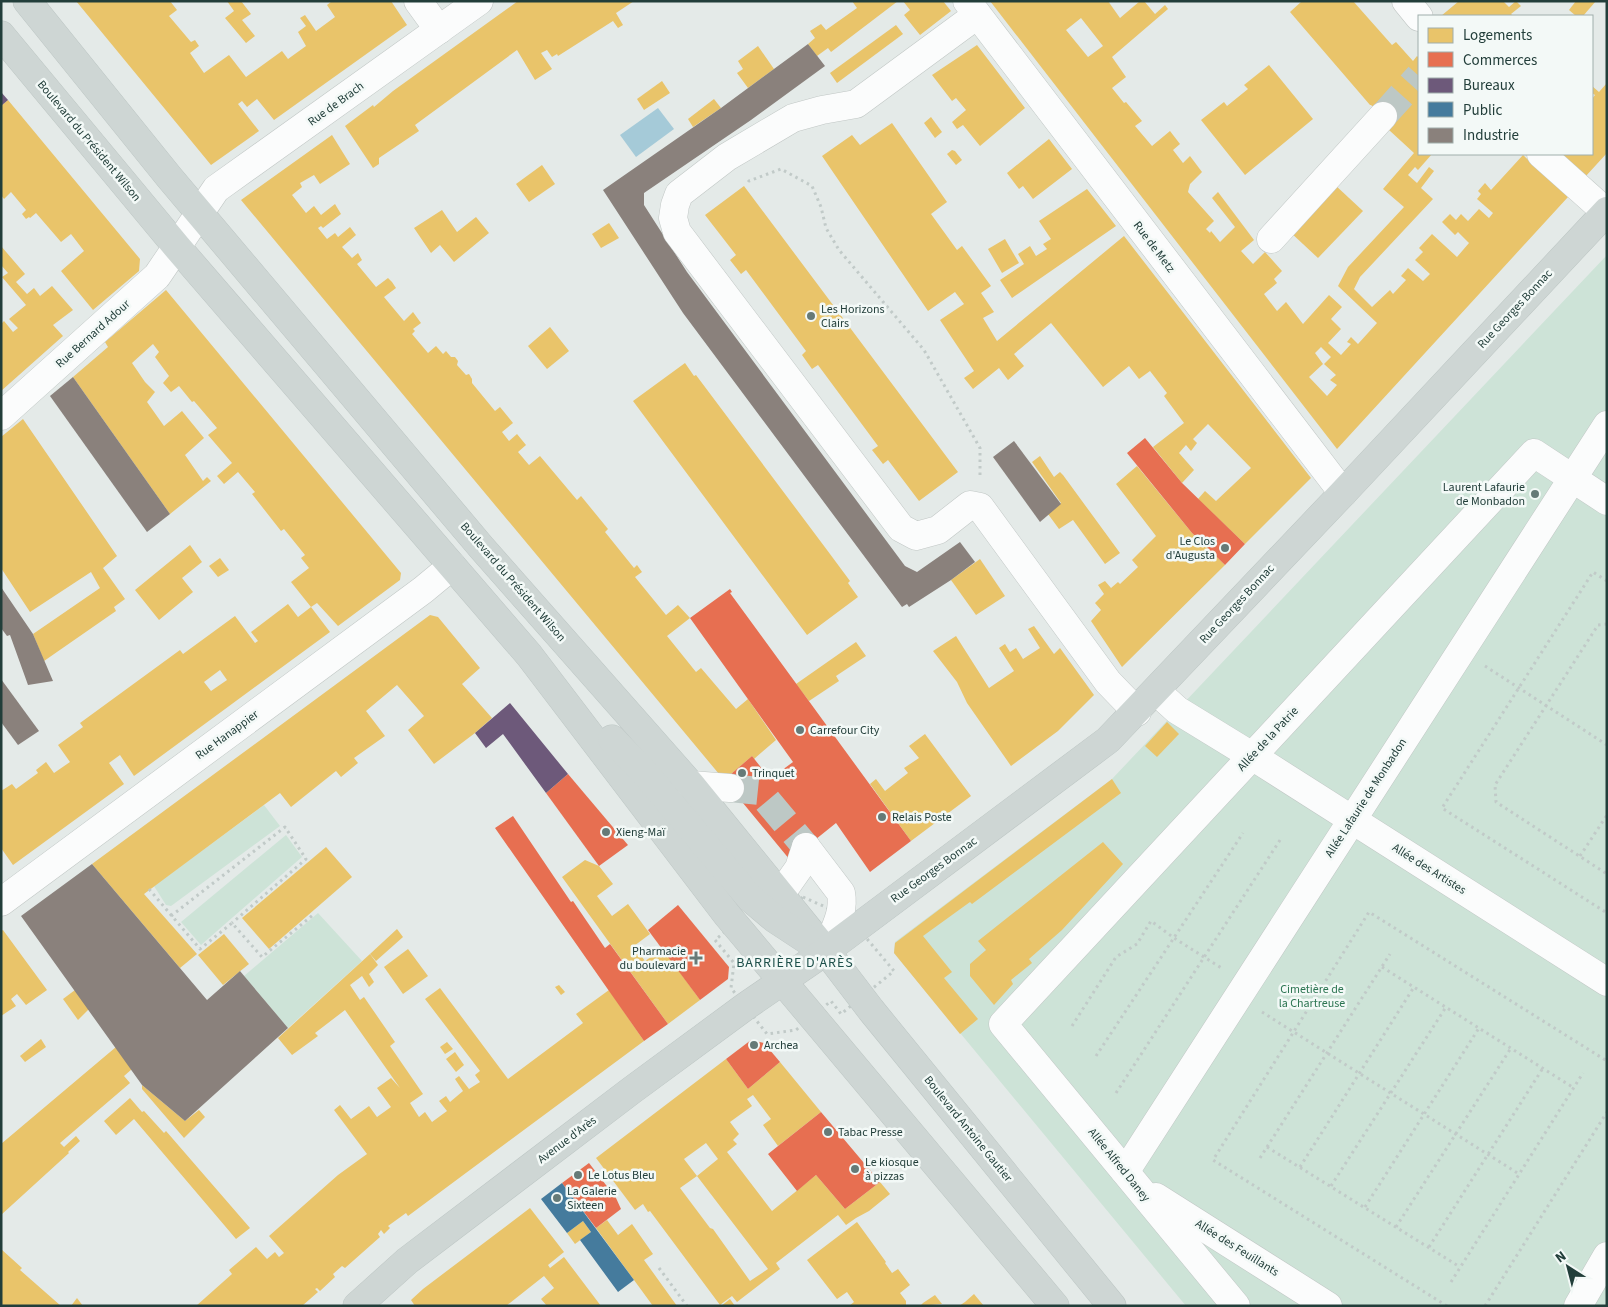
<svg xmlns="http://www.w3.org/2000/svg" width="1608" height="1307" font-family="'Source Sans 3',sans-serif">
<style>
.green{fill:#cde3d7}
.water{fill:#a5cad8}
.homes{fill:#e9c46a;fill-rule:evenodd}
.shops{fill:#e76f51}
.offices{fill:#6d597a}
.public{fill:#457b9d}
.industry{fill:#8a817c}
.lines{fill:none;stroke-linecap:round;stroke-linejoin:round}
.minor-tunnel{stroke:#bdc8c5;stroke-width:28;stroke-dasharray:28 14;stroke-linecap:butt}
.minor-casing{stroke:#c1c7c5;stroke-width:29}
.major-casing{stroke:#bdc6c4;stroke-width:29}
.path{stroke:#c1cac8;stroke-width:3;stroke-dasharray:2.5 4;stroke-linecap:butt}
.minor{stroke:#fbfcfc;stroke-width:28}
.major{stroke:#ced6d4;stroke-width:28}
.poi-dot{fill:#667a77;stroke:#f3f9f7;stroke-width:2}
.labels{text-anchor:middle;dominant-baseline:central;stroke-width:5;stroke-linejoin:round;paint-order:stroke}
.street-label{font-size:12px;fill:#223e3a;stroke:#f3f9f7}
.poi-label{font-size:12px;fill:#223e3a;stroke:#f3f9f7;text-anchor:start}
.park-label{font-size:12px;fill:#2c7552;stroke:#f3f9f7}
.neighbourhood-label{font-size:14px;letter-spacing:1px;fill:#1e504b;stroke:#f3f9f7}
</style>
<rect width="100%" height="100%" fill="#e4eae8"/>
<g class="green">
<polygon points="1607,255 1607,1306 1186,1306 894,953 895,942 1112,779"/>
<polygon points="264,805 280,826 171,906 166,905 154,886"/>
<polygon points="286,835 302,857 201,945 181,922"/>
<polygon points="318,913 362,961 288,1028 244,976"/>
</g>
<polygon class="water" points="658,108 674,129 636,157 620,135"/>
<g class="homes">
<polygon points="76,1 170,1 177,10 169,16 191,42 195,40 199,46 190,53 204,73 229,55 246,77 282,51 288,59 306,46 298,32 306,26 300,18 305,15 316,31 335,17 327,5 332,1 391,1 407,25 274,120 257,99 247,107 242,101 238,104 259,131 211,165"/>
<polygon points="227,1 241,1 251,14 242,20 255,36 246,43 225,18 234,11"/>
<polygon points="518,1 634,1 616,13 623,25 618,28 613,21 558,56 557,54 552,57 547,50 541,53 552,69 535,80 517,50 415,125 419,131 379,158 379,164 373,168 345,126 373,105 374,107 393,91"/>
<polygon points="852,1 898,1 831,52 828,48 817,56 808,44 815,38 810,31 821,24 826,30 857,8"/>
<polygon points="903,1 943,1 951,11 920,35 904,15 910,10"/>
<path d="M990,1H1108L1120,18L1140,1H1144L1155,14L1165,5L1168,9L1112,57L1126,77L1112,88L1124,103L1126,102L1142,121L1135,126L1152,146L1170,131L1180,144L1173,150L1183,163L1190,156L1202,172L1190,184L1188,192L1214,221L1206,229L1210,233L1211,231L1220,242L1235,227L1212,198L1218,192L1254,240L1241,251L1253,264L1265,252L1282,271L1274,279L1277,283L1264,294L1277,311L1286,302L1303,324L1329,295L1342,307L1331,319L1341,329L1328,343L1341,355L1351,344L1347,342L1351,337L1358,344L1377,323L1338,286L1348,267L1404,207L1383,189L1414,153L1389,130L1393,126L1371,105H1370L1290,12L1302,1H1353L1392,45L1396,42L1413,61L1417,56L1419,58V154H1432L1418,170L1415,167L1408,175L1417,183L1429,167L1434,171L1421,188L1433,199L1360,277L1354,289L1372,307L1390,290L1393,294L1406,280L1401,276L1408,268L1423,281L1430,274L1415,260L1423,252L1419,248L1432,234L1457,257L1469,243L1458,232L1455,235L1442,222L1450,214L1456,220L1461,214L1468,221L1479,209L1489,218L1493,213L1477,199L1481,194L1478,191L1485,183L1491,190L1523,155L1568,197L1337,449ZM1081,18L1103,46L1088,57L1066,30ZM1321,347L1331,357L1324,364L1336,375L1330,380L1337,385L1327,396L1309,377L1323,364L1315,353Z"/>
<polygon points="1459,1 1503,1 1509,7 1516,1 1521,6 1511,14 1513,16 1441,16"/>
<polygon points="1576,1 1596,1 1583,16 1576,16 1569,10"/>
<polygon points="896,25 903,34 837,83 830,73"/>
<polygon points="977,45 1025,108 980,146 963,125 957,129 952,122 966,110 956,98 952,101 932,75"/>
<polygon points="758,46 774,69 748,88 737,73 743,69 738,61"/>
<polygon points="1269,65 1313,119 1245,175 1201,120 1224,102 1227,106 1248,89 1244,85"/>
<polygon points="662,81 670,93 644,110 637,99"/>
<polygon points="1607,83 1607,153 1585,177 1560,154 1592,154 1592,99 1595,95 1592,93 1592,86 1599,92"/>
<polygon points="714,99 721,108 693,127 688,119"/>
<polygon points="8,100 140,259 139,271 93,310 61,271 84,251 71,234 61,242 36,213 30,218 29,217 26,219 22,214 26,210 11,192 4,199 1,195 1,106"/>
<polygon points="931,117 942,132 935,138 924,123"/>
<polygon points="892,123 947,202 931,214 957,250 962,246 991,286 981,293 994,312 983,318 997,341 1124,236 1311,478 1245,544 1198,499 1205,491 1216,501 1251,468 1208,424 1193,439 1197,443 1191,451 1186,445 1179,453 1194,470 1182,483 1153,447 1184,423 1164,396 1167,393 1150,371 1139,379 1129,366 1103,387 1051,323 1014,354 1024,366 1008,380 999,368 973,389 964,378 974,371 940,320 964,304 955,292 928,311 822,156 852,135 860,145"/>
<polygon points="332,135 350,164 320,184 314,175 300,183 302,187 292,195 306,213 314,206 321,215 335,204 341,214 323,228 321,226 318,228 327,239 335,233 338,237 350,227 356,235 342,247 352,258 358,253 362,260 357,264 376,287 388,278 392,282 396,288 384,297 404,321 413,312 421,323 413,329 415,331 412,334 428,353 436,346 443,354 446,351 451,357 455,357 458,361 457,365 466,375 469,374 472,379 472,383 495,411 500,407 513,423 502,432 509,441 517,434 526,445 518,452 529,465 540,456 577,500 581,496 608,529 605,532 634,568 637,565 642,572 635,577 666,615 678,605 690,618 667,636 696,672 701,668 736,709 748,699 776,740 754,759 752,756 724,780 241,200"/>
<polygon points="1049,139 1072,169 1033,199 1023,186 1019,189 1007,173"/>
<polygon points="952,150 955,151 962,160 956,165 947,154"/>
<polygon points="542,165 555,184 529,202 516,184"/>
<polygon points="1334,184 1363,211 1318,258 1289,231"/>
<polygon points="744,186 958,472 919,501 888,460 883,464 872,450 878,446 818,365 812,369 802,355 806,351 746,270 741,274 730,260 736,255 705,215"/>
<polygon points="1087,189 1116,226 1012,298 1000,280 1024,264 1018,254 1030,246 1036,256 1047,249 1043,244 1051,239 1039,221"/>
<polygon points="442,210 457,232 476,217 489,233 454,262 440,245 431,253 414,228"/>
<polygon points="609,223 619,238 601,248 592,234"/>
<polygon points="1005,239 1019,263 1002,273 988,249"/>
<polygon points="1,246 25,274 16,282 27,294 34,288 40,296 52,286 73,310 53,325 63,336 1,391 1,324 4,321 13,332 18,328 9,319 26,305 2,277 8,273 1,265"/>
<polygon points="166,290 401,573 400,580 338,626 317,603 311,607 291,582 309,568 301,558 305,555 284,529 281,531 252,494 255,492 238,472 224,484 217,476 232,463 208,435 217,428 194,401 192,402 179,386 171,392 163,383 169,376 155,357 159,352 153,344 132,363 145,382 155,392 147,402 164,426 182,411 204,438 185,455 203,481 207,477 211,481 170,514 73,377 108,347 105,342"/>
<polygon points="550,327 569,351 547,369 528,346"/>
<polygon points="685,363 694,376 696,375 830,554 850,581 848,583 858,597 807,635 633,401"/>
<polygon points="23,419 117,556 103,568 125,599 114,607 116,611 44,661 33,634 100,588 91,572 30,612 1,568 1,437"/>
<polygon points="1040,456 1054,477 1060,472 1063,475 1120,553 1105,564 1073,520 1059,529 1048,514 1061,503 1032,462"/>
<polygon points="1137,466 1192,533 1225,565 1122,667 1091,621 1101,610 1095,603 1104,594 1098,585 1105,581 1111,588 1118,582 1120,584 1138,567 1132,560 1156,536 1116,484"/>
<polygon points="190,545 202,562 182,578 193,592 159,620 135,590"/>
<polygon points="220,558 229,570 218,577 209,566"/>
<polygon points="980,559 1005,596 976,615 951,580"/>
<path d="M288,604L298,617L311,607L330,632L134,776L120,755L109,763L124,784L13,865L1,848V791L12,784L16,789L38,773L36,770L46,762L54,773L70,762L58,745L83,727L80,723L180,650L183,654L235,616L255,643L258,641L251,632ZM220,670L227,680L211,691L204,682Z"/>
<polygon points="430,615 438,617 480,668 462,684 492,718 475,733 434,764 408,730 424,716 397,685 366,711 385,736 354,758 358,763 341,777 336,771 291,807 280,793 144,894 197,954 180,968 92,864"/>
<polygon points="1034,626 1054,654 1060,648 1094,695 1058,731 1011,766 967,703 957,682 933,651 956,636 989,688 1014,671 999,648 1005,644 1010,652 1016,648 1023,659 1040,648 1028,629"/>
<polygon points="856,642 866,656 836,676 839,681 809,701 796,684"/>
<polygon points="1167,722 1179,734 1157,757 1145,746"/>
<polygon points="925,734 971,796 911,841 870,784 876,779 885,791 908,773 904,768 919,758 909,746"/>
<polygon points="1112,779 1121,793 972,904 970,902 923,936 952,972 944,978 978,1019 960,1034 894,953 895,943"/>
<polygon points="1103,842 1123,864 1062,930 1029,959 1032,963 1011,980 1013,984 994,1005 970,976 970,964 986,950 978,941"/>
<polygon points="326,847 352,877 269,949 242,918"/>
<polygon points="585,860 599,866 613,884 597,896 612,916 628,904 650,934 634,946 645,961 663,949 700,1000 668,1024 562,877"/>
<polygon points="397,929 403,937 376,961 370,954"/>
<polygon points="3,930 47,990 26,1005 17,994 11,999 16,1006 1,1016 1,931"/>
<polygon points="224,934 249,964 223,985 198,955"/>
<polygon points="408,949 428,976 403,994 384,967"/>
<polygon points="370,954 378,965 369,974 374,982 369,987 362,976 350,985 360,1000 364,997 395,1042 390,1046 423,1094 410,1103 419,1117 425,1112 432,1122 447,1111 439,1101 446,1096 450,1102 463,1091 455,1079 459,1076 469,1089 480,1082 475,1075 480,1071 425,999 440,988 508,1079 583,1023 576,1014 609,990 644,1041 408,1216 406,1213 388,1226 390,1228 384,1234 381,1230 378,1234 380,1237 345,1268 342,1266 333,1274 335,1277 320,1291 317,1288 315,1289 318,1292 302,1306 196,1306 232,1274 229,1270 256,1247 267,1259 275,1252 279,1257 284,1253 269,1236 338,1175 367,1154 334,1110 340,1105 351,1119 369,1106 377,1117 391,1107 377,1088 391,1078 400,1088 345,1010 315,1033 318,1036 292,1055 278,1038"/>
<polygon points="559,985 565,992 561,995 555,987"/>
<polygon points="75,990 89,1009 78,1020 63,999"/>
<polygon points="41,1039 46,1047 25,1062 20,1056"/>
<polygon points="447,1042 453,1049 445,1054 440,1047"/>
<polygon points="116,1047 132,1069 124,1076 130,1083 60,1143 64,1147 76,1136 80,1141 68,1152 69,1153 1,1215 1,1144"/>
<polygon points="455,1052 464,1065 456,1072 446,1059"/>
<path d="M726,1059L748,1089L780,1062L821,1112L778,1146L763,1125L771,1119L753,1095L747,1099L752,1106L730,1122L739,1134L733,1140L737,1144L727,1152L772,1211L816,1175L845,1209L880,1182L890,1194L869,1211L856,1218L846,1225L838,1215L776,1263L780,1269L737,1302L732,1296L720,1305L650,1211L648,1212L643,1204L635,1210L596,1158ZM706,1143L718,1159L697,1176L684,1159ZM697,1176L768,1269L750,1281L713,1229L710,1228L680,1188Z"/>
<polygon points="142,1085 185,1121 199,1110 205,1117 184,1138 142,1089"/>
<polygon points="130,1098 142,1112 144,1111 164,1133 166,1131 250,1228 236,1239 134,1119 116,1135 104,1121"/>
<polygon points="530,1208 564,1252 548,1265 550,1268 564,1257 601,1306 547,1306 541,1299 554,1288 544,1276 506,1306 415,1306 411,1300 423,1289"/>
<polygon points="607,1220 618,1235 632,1224 653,1254 644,1260 677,1306 653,1306 596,1228"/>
<polygon points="583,1221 591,1232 575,1244 567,1233"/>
<polygon points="857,1222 886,1262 885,1263 892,1273 898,1269 910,1285 900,1293 906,1301 906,1306 849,1306 854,1302 847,1292 837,1299 807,1260"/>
<polygon points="1,1249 22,1268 20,1270 61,1306 4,1306 1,1303"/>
<polygon points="974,1294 984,1306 959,1306 965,1302"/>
<polygon points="935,1295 942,1304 920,1306 923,1303"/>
<polygon points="77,1298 83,1306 71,1306"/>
<polygon points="730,1299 735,1306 721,1306"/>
</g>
<g class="shops">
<polygon points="1145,438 1182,483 1245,544 1225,565 1192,533 1127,453"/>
<polygon points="730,589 732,592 730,593 911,841 870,872 836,823 790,860 724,780 752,756 770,779 793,762 690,618"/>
<polygon points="568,774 628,845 599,866 546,793"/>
<polygon points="513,816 571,902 573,901 605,948 610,944 668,1024 644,1041 495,828"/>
<polygon points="678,905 729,967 728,979 700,1000 648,930"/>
<polygon points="751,1040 764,1043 780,1062 748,1089 726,1059"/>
<polygon points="821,1112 880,1182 845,1209 816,1175 797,1191 768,1154"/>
<polygon points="589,1163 616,1198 621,1209 596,1228 562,1183"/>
</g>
<g class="offices">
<polygon points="1,92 8,100 1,106"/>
<polygon points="510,703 568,774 546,793 503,734 486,748 475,733"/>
</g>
<polygon class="public" points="562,1183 634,1280 618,1292 580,1240 591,1232 583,1221 567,1233 541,1199"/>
<g class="industry">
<polygon points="808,44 825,66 751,120 644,193 644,205 687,272 905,566 917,572 960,542 975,562 951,580 909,607 907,604 902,607 683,313 603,190 721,108"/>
<polygon points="73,377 170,514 147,532 50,396"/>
<polygon points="1014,441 1061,504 1040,522 993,457"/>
<polygon points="1,587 33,634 53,681 28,685 10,635 7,636 1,628"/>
<polygon points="1,679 39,731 18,745 1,722"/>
<polygon points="92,864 207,1000 240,971 288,1028 185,1121 142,1085 21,916"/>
</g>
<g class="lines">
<g class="minor-tunnel">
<polyline points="1383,116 1419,76"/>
<polyline points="730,788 759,791 806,847"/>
</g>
<g class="minor-casing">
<g id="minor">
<polyline points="418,1 439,30"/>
<polyline points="967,1 1343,493"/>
<polyline points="1406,1 1419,17"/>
<polyline points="977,15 856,104 822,110 793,118 727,157 679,194 675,205 673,218 677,232 901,528 916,536 938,530 970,505 980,507 1108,682 1137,712"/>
<polyline points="1541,154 1606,212"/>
<polyline points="1271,239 1383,116"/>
<polyline points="1,416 157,276 216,189 479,1"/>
<polyline points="1156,691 1177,710 1252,756 1607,982"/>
<polyline points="691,785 730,788"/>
<path d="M806,847L841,893C845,913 833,932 826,951"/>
<polyline points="780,895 799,868 806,847"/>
<polyline points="1,902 423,590 452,566"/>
<polyline points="1124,1170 1129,1166 1607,425"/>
<polyline points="1156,1197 1328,1306"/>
<polyline points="1236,1306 1003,1024 1534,453 1607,501"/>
<polyline points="1578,1306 1607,1256"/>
</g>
</g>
<g class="major-casing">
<g id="major">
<polyline points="27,1 169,177 481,547 691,785 826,951 871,1010 1112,1306"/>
<polyline points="1,35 177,247 529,655 727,915 1055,1306"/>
<polyline points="612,739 643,771 750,898 775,919 807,940"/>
<polyline points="357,1306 407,1261 632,1090 746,1006 826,951 1108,740 1343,493 1607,211"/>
</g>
</g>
<g class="path">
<polyline points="748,180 749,181 781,169 812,186 821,207 826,228 839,250 924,350 980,448 980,476"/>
<polyline points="1607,581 1593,572 1442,808 1607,913"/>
<polyline points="1607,624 1598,625 1495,785 1496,802 1607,874"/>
<polyline points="1485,666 1607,745"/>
<polyline points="1580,856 1607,815"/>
<polyline points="149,889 200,949 232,923 262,957 313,915"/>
<polygon points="803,897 841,914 857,927 894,971 841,1014 831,1001 796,1030 767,1034 731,988 734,963 715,940 752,910 765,927"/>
<polyline points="171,916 285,827 306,859 232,923"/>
<polyline points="1382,967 1574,1088"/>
<polyline points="1262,1012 1519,1174"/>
<polyline points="1072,1026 1116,957 1137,944 1151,921 1174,938 1223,969"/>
<polyline points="1096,1056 1243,833"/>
<polyline points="1116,1093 1282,837"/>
<polyline points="1267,1147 1460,1267"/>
<polyline points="1260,1158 1390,954"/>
<polyline points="1300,1167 1414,987"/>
<polyline points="1331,1186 1446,1007"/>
<polyline points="1365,1207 1479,1028"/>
<polyline points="1396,1227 1511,1048"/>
<polyline points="1429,1247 1543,1068"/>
<polyline points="659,1268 687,1306"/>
<polyline points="1451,1282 1583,1073"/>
<polyline points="1447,1306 1213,1160 1369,912 1607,1061"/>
<polyline points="1485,1306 1607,1112"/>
</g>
<use href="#minor" class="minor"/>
<use href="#major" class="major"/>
</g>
<g class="poi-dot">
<circle cx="811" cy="316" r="5"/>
<circle cx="1535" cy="494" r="5"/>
<circle cx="1225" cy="548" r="5"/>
<circle cx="800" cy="730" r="5"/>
<circle cx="742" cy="773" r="5"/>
<circle cx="882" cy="817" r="5"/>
<circle cx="606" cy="832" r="5"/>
<path d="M693.5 950.5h5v5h5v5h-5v5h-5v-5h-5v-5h5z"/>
<circle cx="754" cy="1045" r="5"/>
<circle cx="828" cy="1132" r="5"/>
<circle cx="855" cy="1169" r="5"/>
<circle cx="578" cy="1175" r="5"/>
<circle cx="557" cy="1198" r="5"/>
</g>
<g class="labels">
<g class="street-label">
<text transform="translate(336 104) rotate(-36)">Rue de Brach</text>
<text transform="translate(89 141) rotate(50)">Boulevard du Président Wilson</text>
<text transform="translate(1154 247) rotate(53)">Rue de Metz</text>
<text transform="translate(1515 309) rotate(-47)">Rue Georges Bonnac</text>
<text transform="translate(93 334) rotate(-42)">Rue Bernard Adour</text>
<text transform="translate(513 582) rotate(49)">Boulevard du Président Wilson</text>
<text transform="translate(1237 604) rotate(-47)">Rue Georges Bonnac</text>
<text transform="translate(227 735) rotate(-36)">Rue Hanappier</text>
<text transform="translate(1268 739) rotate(-47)">Allée de la Patrie</text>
<text transform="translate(1366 798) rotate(-57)">Allée Lafaurie de Monbadon</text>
<text transform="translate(1429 869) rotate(32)">Allée des Artistes</text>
<text transform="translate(934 870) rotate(-36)">Rue Georges Bonnac</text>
<text transform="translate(968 1129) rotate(51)">Boulevard Antoine Gautier</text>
<text transform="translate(567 1140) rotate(-37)">Avenue d'Arès</text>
<text transform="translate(1119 1165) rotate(51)">Allée Alfred Daney</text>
<text transform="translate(1237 1248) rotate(32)">Allée des Feuillants</text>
</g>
<g class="poi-label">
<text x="821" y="309">Les Horizons<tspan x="821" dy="14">Clairs</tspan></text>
<text x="1525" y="487" text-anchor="end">Laurent Lafaurie<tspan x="1525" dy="14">de Monbadon</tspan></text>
<text x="1215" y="541" text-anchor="end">Le Clos<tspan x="1215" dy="14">d'Augusta</tspan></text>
<text x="810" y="730">Carrefour City</text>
<text x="752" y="773">Trinquet</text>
<text x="892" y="817">Relais Poste</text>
<text x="616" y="832">Xieng-Maï</text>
<text x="686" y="951" text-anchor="end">Pharmacie<tspan x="686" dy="14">du boulevard</tspan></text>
<text x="764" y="1045">Archea</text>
<text x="838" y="1132">Tabac Presse</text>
<text x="865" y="1162">Le kiosque<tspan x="865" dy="14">à pizzas</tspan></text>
<text x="588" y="1175">Le Lotus Bleu</text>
<text x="567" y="1191">La Galerie<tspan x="567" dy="14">Sixteen</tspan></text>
</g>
<g class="park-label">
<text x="1312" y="989">Cimetière de<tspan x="1312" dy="14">la Chartreuse</tspan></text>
</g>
<g class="neighbourhood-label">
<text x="795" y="963">BARRIÈRE D'ARÈS</text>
</g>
</g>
<rect width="1608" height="1307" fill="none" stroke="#223e3a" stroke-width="5"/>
<rect x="1418" y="15" width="175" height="140" fill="#f3f9f7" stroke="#9faeab"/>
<rect x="1428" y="28" width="25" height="15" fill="#e9c46a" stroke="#9faeab"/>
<text x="1463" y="40" font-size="15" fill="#223e3a">Logements</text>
<rect x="1428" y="52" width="25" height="15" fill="#e76f51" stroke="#9faeab"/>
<text x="1463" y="65" font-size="15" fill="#223e3a">Commerces</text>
<rect x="1428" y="78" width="25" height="15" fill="#6d597a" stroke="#9faeab"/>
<text x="1463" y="90" font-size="15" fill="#223e3a">Bureaux</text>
<rect x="1428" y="102" width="25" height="15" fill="#457b9d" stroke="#9faeab"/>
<text x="1463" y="115" font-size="15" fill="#223e3a">Public</text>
<rect x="1428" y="128" width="25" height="15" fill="#8a817c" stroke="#9faeab"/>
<text x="1463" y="140" font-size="15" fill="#223e3a">Industrie</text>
<g transform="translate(1568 1267) rotate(324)" stroke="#f3f9f7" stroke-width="4" paint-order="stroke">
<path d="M0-4L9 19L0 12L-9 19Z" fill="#223e3a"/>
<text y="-8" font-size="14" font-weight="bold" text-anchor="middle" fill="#223e3a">N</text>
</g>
</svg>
